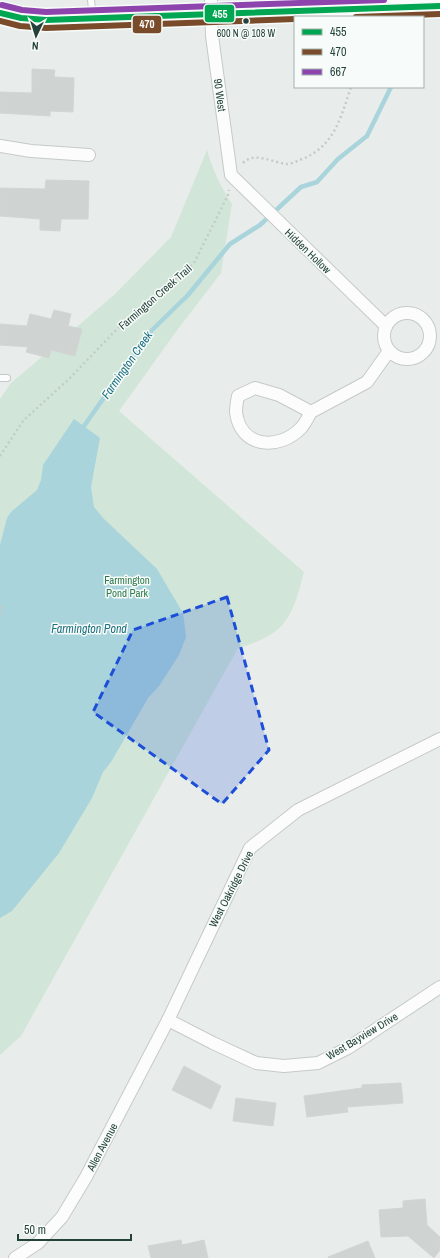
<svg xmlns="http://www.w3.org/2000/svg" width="440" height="1258" font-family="'Archivo Narrow',sans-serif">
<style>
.green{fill:#d1e6d8}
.water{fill:#a9d4db}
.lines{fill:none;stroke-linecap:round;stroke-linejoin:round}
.stream{stroke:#a9d4db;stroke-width:4.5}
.building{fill:#cfd4d2;stroke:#d1d6d4}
.service-casing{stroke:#c5cac8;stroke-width:8}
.minor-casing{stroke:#c5cac8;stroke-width:14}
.secondary-casing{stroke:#c3cbc8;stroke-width:18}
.path{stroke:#c3ccca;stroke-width:2.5;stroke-dasharray:2 3;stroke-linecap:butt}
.service{stroke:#fcfcfc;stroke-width:6}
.minor{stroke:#fcfcfc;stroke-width:12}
.secondary{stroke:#fcfcfc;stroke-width:17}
.bus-1-casing{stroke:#f7fbf9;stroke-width:9}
.bus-2-casing{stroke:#f7fbf9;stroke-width:9}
.bus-3-casing{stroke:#f7fbf9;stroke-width:9}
.bus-1{stroke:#00a651;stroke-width:6}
.bus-2{stroke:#7a4b2a;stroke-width:6}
.bus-3{stroke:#8e44ad;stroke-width:6}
.marked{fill:#1d4ed8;fill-opacity:0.2;stroke:#1d4ed8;stroke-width:3;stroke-dasharray:8 5;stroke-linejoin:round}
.bus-dot{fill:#24423a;stroke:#f7fbf9;stroke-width:1.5}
.labels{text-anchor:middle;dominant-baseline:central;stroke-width:3;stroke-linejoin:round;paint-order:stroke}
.bus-label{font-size:10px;fill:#24423a;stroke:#f7fbf9}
.street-label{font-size:11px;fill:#24423a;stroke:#f7fbf9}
.park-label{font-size:11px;fill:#2d7a4b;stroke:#f7fbf9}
.water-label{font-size:12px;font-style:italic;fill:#1c6f80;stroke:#f7fbf9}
.line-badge{stroke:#f7fbf9;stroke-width:1.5}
.badge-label{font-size:11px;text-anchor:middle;font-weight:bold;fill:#fff}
</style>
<rect width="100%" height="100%" fill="#e8edeb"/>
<path class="green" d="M207,150C213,170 220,186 232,204L221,273L178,329L119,411L304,572C292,618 287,634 238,648L21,1036L0,1055V399L10,384L114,295L171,237Z"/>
<polygon class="water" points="74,419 100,438 91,487 94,507 104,519 157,569 183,613 186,637 179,655 159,686 148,698 111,762 103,772 92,798 59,853 12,911 0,918 0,545 7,518 11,512 37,490 41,480 43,465"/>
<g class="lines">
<polyline class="stream" points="83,431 84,426 150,332 188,295 230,244 260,225 301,187 317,182 338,159 367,136 391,87"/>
</g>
<g class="building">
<polygon points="32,69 55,70 54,77 74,78 73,112 50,111 50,116 0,113 0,92 32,93"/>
<polygon points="46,180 89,181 88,219 61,219 60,231 40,230 40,219 0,216 0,188 45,189"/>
<polygon points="54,310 71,314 68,326 82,329 75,356 51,350 49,358 26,352 28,347 0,345 0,324 27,326 30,314 51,319"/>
<polygon points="184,1066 221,1086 211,1109 172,1090"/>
<polygon points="401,1083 403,1103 347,1107 348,1112 307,1117 304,1096 362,1088 362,1085"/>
<polygon points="236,1098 276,1103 273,1126 233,1121"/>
<polygon points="425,1199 427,1225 440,1237 440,1250 434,1258 408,1236 381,1237 379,1210 403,1208 403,1201"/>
<polygon points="181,1240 182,1245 204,1240 208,1258 151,1258 148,1246"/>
<polygon points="368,1241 375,1258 328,1258 328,1257"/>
</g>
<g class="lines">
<g class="service-casing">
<g id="service">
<polyline points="91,0 93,17"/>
<polyline points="0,378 7,378"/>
</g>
</g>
<g class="minor-casing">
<g id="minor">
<polyline points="211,0 212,36 231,175 386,326"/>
<polyline points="0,146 31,151 89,155"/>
<circle cx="407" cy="336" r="23"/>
<path d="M311,412C308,417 305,424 301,428C279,451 240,448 236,412C236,407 237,401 238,396L255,388L279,395L311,412L367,382L389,351"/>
<polyline points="168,1020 213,1043 256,1063 284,1066 318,1063 348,1048 440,987"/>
<polyline points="15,1258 38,1243 62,1217 86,1177 168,1020 250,848 298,810 440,739"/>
</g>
</g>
<g class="secondary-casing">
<polyline id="secondary" points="0,13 21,18 46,20 440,6"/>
</g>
<g class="path">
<path d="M243,163C254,151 274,163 287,164C292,164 297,161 302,159C334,147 341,117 351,87"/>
<polyline points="0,456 23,421 71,377 117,329 194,263 228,195 229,190"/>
<polyline points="0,607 3,608 0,618"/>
</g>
<use href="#service" class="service"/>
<use href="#minor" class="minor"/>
<use href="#secondary" class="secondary"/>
<g class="bus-1-casing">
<polyline id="bus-1" points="0,13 21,18 46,20 440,6"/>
</g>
<g class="bus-2-casing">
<g id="bus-2">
<polyline points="356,17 440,14"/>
<polyline points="0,21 20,26 46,28 295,19"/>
</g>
</g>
<g class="bus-3-casing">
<polyline id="bus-3" points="2,5 22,10 46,12 384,0"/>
</g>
<use href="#bus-1" class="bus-1"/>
<use href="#bus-2" class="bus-2"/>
<use href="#bus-3" class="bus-3"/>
</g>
<path class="marked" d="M227,597L269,750L222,804L93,712L133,630Z"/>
<circle class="bus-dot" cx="246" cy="21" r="3.5"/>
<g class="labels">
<g class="bus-label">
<text x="246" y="33">600 N @ 108 W</text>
</g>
<g class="street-label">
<text transform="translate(220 95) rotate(82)">90 West</text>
<text transform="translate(308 251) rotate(44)">Hidden Hollow</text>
<text transform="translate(155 297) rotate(-41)">Farmington Creek Trail</text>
<text transform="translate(231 889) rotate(-63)">West Oakridge Drive</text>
<text transform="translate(362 1036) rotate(-31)">West Bayview Drive</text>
<text transform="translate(102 1147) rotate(-62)">Allen Avenue</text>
</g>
<g class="park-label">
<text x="127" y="580">Farmington<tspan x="127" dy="13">Pond Park</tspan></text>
</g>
<g class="water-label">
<text transform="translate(127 365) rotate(-55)">Farmington Creek</text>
<text x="89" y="629">Farmington Pond</text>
</g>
</g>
<g class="line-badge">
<rect x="204" y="4" width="31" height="19" rx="4" fill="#00a651"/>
<rect x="132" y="15" width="30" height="19" rx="4" fill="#7a4b2a"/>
</g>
<g class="badge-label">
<text x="220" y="18">455</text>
<text x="147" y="28">470</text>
</g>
<rect x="294" y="16" width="130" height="72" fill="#f7fbf9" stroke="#a3b1ad"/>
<rect x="302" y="29" width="20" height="6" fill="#00a651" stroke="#a3b1ad"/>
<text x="330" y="36" font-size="12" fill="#24423a">455</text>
<rect x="302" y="49" width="20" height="6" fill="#7a4b2a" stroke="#a3b1ad"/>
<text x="330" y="56" font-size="12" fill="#24423a">470</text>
<rect x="302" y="69" width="20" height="6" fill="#8e44ad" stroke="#a3b1ad"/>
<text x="330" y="76" font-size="12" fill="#24423a">667</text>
<g transform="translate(36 36) rotate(184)" stroke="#f7fbf9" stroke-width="3" paint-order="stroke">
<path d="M0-3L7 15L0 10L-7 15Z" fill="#24423a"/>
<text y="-6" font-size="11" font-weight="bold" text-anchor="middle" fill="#24423a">N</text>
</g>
<path d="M18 1234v6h113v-6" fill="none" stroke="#24423a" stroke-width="2"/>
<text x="24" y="1234" font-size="12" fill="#24423a" stroke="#f7fbf9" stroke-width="3" paint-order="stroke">50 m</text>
</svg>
